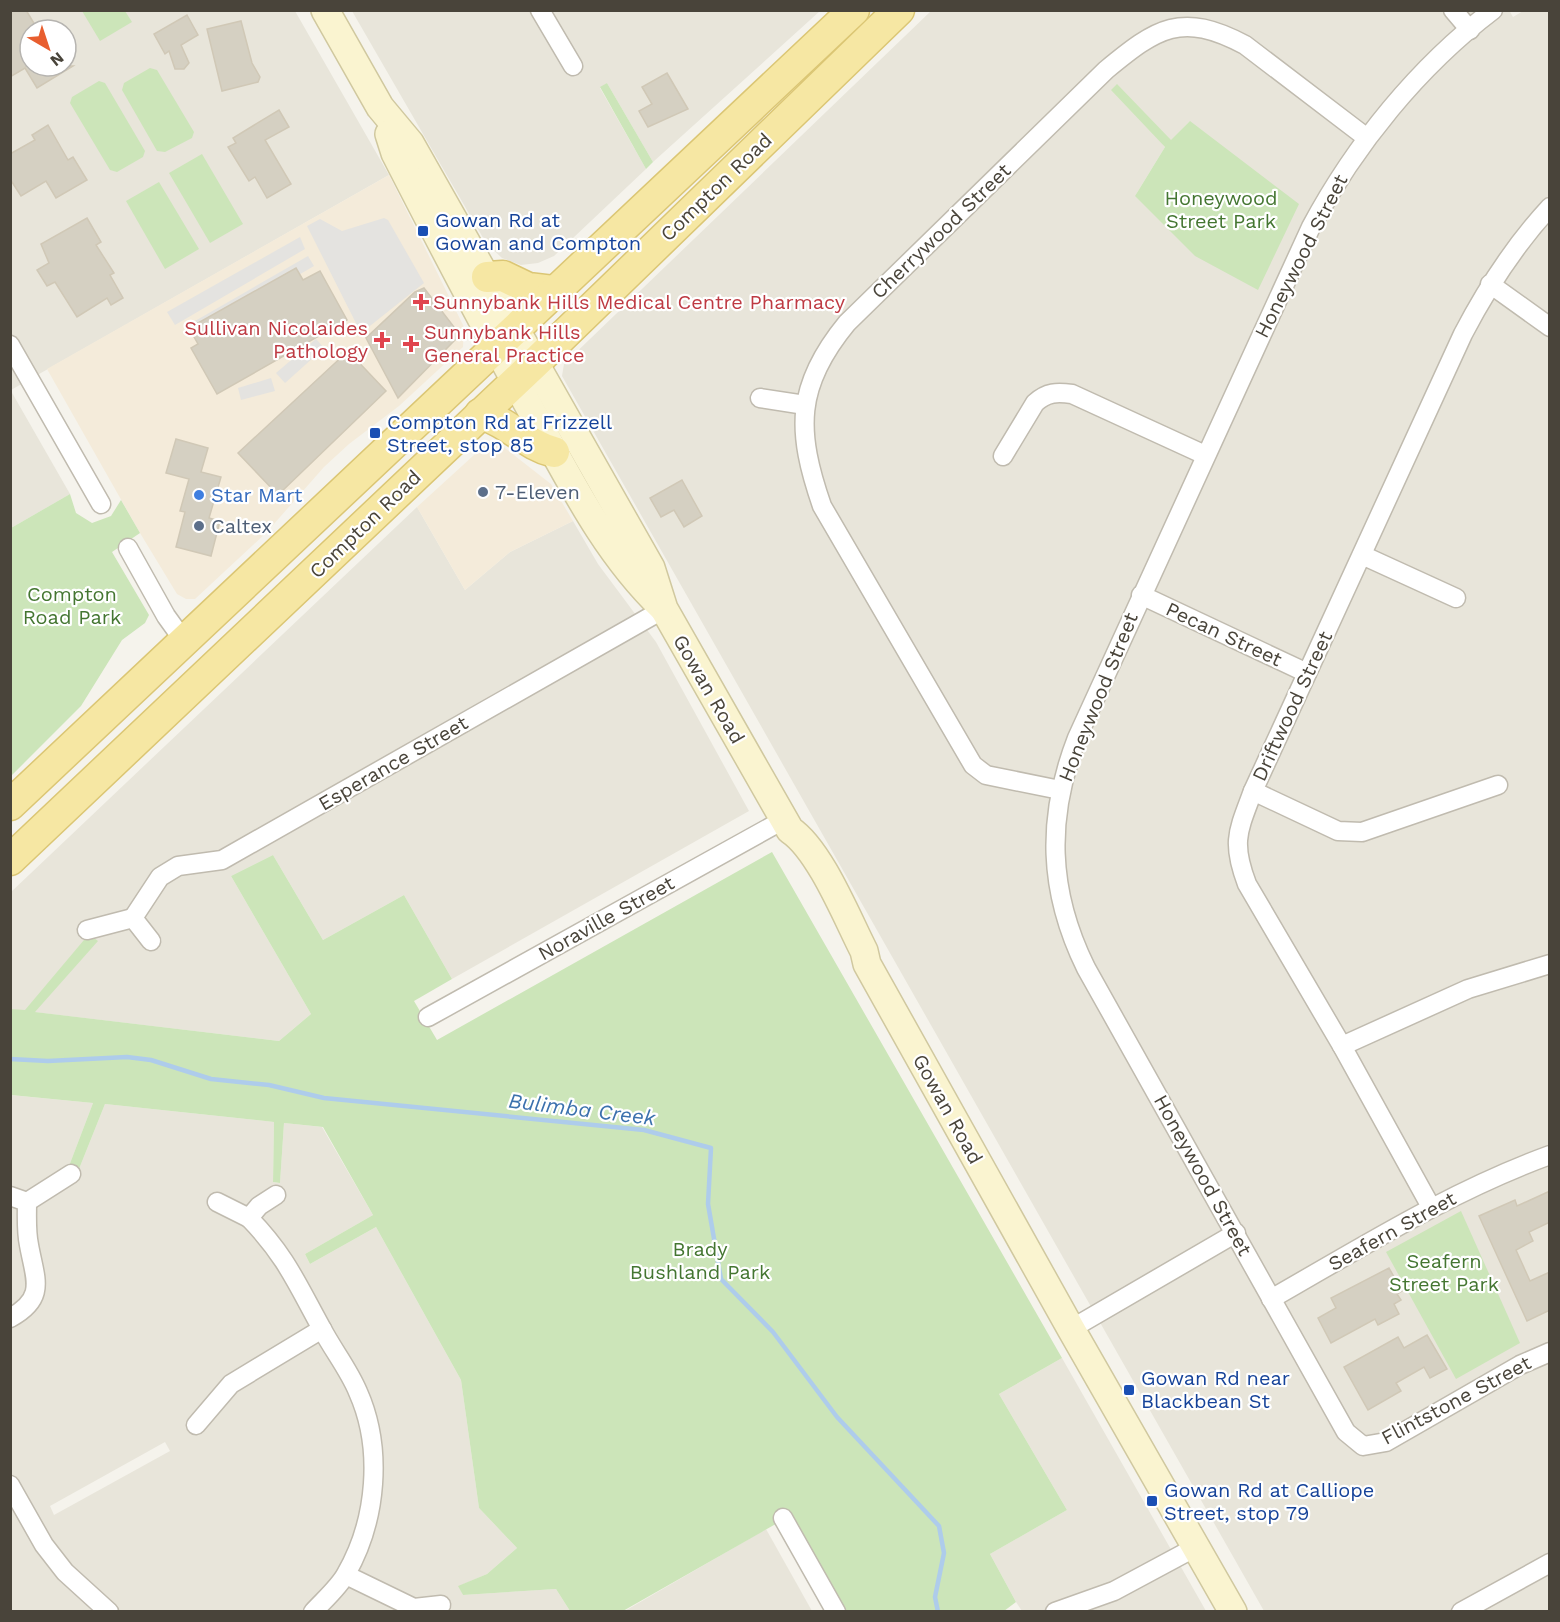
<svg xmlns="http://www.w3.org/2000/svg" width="1560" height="1622" font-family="'Work Sans',sans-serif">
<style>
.residential{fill:#e8e5da;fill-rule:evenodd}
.commercial{fill:#f4ebda}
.green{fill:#cce5b9}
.parking{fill:#e4e3e0}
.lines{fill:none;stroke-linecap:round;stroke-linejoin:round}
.stream{stroke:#aecceb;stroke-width:4.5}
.building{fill:#d5d0c2;stroke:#d0c8b6;stroke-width:1.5}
.street-casing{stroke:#c0bbaf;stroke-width:21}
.secondary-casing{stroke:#d0c89f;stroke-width:30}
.primary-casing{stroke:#dbc674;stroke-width:33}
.street{stroke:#fff;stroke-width:18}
.secondary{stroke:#faf4d0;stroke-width:27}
.primary{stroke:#f6e7a3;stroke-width:30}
.transit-dot{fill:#1a4fb4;stroke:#fff;stroke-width:2}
.health-dot{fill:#e0444e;stroke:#fff;stroke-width:2}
.service-dot{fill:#5c6f8a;stroke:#fff;stroke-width:2}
.shop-dot{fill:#3f7fe0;stroke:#fff;stroke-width:2}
.labels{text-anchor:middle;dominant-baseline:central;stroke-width:4.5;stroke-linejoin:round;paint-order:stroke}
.street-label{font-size:20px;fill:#49443a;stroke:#fff}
.park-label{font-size:20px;fill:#447631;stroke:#fff}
.transit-label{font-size:20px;fill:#164399;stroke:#fff;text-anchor:start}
.health-label{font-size:20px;fill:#be3a42;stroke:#fff;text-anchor:start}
.service-label{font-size:20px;fill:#4e5e75;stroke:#fff;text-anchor:start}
.shop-label{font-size:20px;fill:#366cbe;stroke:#fff;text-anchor:start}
.water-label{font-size:21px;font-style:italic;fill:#3b71ad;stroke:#fff}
</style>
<rect width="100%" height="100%" fill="#f5f3ec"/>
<g class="residential">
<path d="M1509,10L1513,17L1523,11H1549V1611H1264L562,376L564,364L931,11ZM1116,85L1171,141L1190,121L1135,196L1165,147Z"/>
<path d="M11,11H295L389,175L11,390ZM30,30H66V66H30Z"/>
<polygon points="352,11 820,11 653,162 607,83 600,88 646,169 554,256 538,263 521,265 502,258 486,243"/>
<polygon points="11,391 70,494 11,528 10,528"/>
<polygon points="417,507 465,590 510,552 573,521 598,564 656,642 749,811 452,979 404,895 323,940 273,855 231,876 311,1014 279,1041 34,1012 97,941 89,935 25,1011 11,1009 11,892"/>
<path d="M10,1095L93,1103L69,1166L79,1169L105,1104L274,1122L273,1182L280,1183L284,1123L322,1127L373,1215L305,1254L310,1264L376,1227L461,1380L479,1508L517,1548L487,1574L459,1586L463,1595L556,1589L570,1611H11ZM165,1442L170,1451L54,1515L50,1506Z"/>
<polygon points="1062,1358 1206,1611 1022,1611 1016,1602 990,1554 1067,1510 999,1394"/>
<polygon points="766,1529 812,1611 623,1612"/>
</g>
<g class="commercial">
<polygon points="389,175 464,327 463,347 399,406 349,444 324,467 266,533 195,599 186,599 177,594 140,533 47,369"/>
<polygon points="485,445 501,445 551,484 573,521 510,552 465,590 417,507"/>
</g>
<g class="green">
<polygon points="82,11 125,11 132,22 100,41"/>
<polygon points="150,68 157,70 194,132 192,138 165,152 157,151 122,90 124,83"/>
<polygon points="99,81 105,83 145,151 143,157 117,172 110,170 70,103 72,97"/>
<polygon points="607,83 653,162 646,169 600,87"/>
<polygon points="1117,84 1171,140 1190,121 1299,204 1258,290 1195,256 1135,196 1165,147 1111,90"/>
<polygon points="202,154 243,224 210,243 169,173"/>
<polygon points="159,182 199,249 165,269 126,201"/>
<polygon points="70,494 76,513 92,523 111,516 121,500 140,533 112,552 149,615 145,623 122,640 81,706 11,776 11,528"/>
<polygon points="772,852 1062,1358 999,1394 1067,1510 990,1554 1016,1602 1004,1611 843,1611 788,1517 623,1611 570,1611 556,1589 463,1595 458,1586 487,1574 517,1548 479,1508 461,1380 376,1227 310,1264 305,1254 373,1215 323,1127 284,1123 280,1183 273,1182 274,1122 105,1104 79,1169 69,1166 93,1103 11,1095 11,1009 25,1010 89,934 98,941 35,1012 279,1041 311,1014 231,876 273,855 323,940 404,895 452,979 414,1001 437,1040"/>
<polygon points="1461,1211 1520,1343 1456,1379 1386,1252"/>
</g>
<g class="parking">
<polygon points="384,218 388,220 424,283 361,333 307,226 320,219 342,231"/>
<polygon points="300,237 305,249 175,325 167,312"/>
<polygon points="308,256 314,266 194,336 188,325"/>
<polygon points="316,339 324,348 285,383 276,373"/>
<polygon points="271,378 275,391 241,400 238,388"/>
</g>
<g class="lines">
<polyline class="stream" points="10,1059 48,1061 127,1057 151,1060 211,1079 269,1085 324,1098 644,1130 711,1148 708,1204 721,1279 773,1332 837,1417 939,1526 944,1553 935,1597 938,1612"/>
</g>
<g class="building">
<polygon points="10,10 26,10 38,30 30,30 30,64 27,66 73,66 37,88 25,68 10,77"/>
<polygon points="187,15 198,35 181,45 189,63 184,69 175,69 169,51 165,54 154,34"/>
<polygon points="241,21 252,63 260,77 258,82 222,91 207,29"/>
<polygon points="667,73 688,109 648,127 639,111 652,104 642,87"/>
<polygon points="279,110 289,127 265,140 291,184 267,198 255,177 249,181 228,147 236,143 233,138"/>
<polygon points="48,125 68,160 73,157 87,180 56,198 46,181 21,196 10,179 10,154 35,140 32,135"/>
<polygon points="87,218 101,242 96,245 114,273 110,275 123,298 111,305 107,298 77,317 55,282 47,286 37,270 49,263 41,244"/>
<polygon points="296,268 303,280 320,271 347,320 217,394 191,348 198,344 189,328"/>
<polygon points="424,288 454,327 455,340 398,398 366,338 415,292"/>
<polygon points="348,351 386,391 278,495 238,453"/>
<polygon points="176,439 208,448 201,472 221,477 209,518 220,521 211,556 176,547 185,512 180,511 189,479 166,473"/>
<polygon points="682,480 702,516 684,527 674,510 661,517 650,498"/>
<polygon points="1550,1191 1550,1222 1529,1232 1533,1241 1516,1250 1530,1281 1550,1272 1550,1310 1527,1321 1479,1216 1515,1200 1517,1206"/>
<polygon points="1389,1268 1402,1291 1397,1294 1401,1300 1394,1304 1399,1314 1378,1325 1375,1319 1331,1343 1318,1318 1336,1308 1331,1298"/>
<polygon points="1427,1335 1447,1369 1430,1378 1424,1367 1396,1383 1401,1391 1368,1410 1344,1367 1398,1337 1404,1348"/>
</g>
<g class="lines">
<g class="street-casing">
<g id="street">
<polyline points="540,10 573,66"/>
<polyline points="1453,10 1470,30"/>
<path d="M1493,10C1418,67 1355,145 1311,227L1077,738C1046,818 1048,891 1086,968L1346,1432L1363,1446L1386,1442L1520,1365L1550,1352"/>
<polyline points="1490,284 1550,327"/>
<polyline points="10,345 101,504"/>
<polyline points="760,398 805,405"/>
<path d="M1003,456L1035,403C1047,392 1057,392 1072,394L1205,455"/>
<polyline points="128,548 166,616 184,641"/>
<polyline points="1362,555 1456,598"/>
<polyline points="1141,595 1307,673"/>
<path d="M1060,790L986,775L973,765L822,506C796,431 795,386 847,323L1106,70C1157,28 1181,11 1245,45L1367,138"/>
<polyline points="1253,791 1338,831 1362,832 1498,785"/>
<polyline points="133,918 160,877 178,866 222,860 664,609"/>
<polyline points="87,930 133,918 151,941"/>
<polyline points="428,1017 785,819"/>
<polyline points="1342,1046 1468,989 1550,964"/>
<polyline points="10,1196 27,1202 71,1174"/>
<polyline points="217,1202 249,1218 259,1206 276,1195"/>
<path d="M1431,1207L1342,1046L1247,884C1231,842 1238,831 1253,791L1463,334C1487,288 1514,246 1550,207"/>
<path d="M249,1218C286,1256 297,1284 322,1329C333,1350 349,1370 358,1392C383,1448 377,1520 346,1574C339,1587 324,1600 313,1612"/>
<path d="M1271,1299C1362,1247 1451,1191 1550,1155"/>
<path d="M10,1318C47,1298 35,1279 29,1245C26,1231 27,1216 27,1202"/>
<polyline points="1071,1329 1236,1233"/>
<polyline points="196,1425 231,1384 322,1329"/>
<polyline points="10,1485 44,1545 65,1572 109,1612"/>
<polyline points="783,1518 836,1612"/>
<polyline points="346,1575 414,1608 441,1605"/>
<polyline points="1055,1612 1114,1591 1196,1547"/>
<polyline points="1461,1612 1550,1563"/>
</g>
</g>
<g class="secondary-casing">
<g id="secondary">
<path d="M325,10L380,107L410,143L651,568L664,609L790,830C820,850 847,918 864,951L867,964L1071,1329L1233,1612"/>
<path d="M389,134L395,153C441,243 487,331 536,419C573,486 607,554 662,607"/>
</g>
</g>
<g class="primary-casing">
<g id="primary">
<polyline points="487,277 503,276 528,288 553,291"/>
<path d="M480,414C511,423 525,445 554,452"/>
<polyline points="10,805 854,10"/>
<polyline points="10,860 535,363 899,10"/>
</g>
</g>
<use href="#street" class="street"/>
<use href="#secondary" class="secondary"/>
<use href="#primary" class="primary"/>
</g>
<g class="transit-dot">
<rect x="417" y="225" width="12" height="12" rx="3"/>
<rect x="369" y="427" width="12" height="12" rx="3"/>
<rect x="1123" y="1384" width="12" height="12" rx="3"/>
<rect x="1146" y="1495" width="12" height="12" rx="3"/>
</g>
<g class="health-dot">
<path d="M418 293h6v6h6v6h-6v6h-6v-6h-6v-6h6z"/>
<path d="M379 331h6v6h6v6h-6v6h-6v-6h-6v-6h6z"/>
<path d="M408 335h6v6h6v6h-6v6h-6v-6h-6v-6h6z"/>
</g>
<g class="service-dot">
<circle cx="483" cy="492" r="6"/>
<circle cx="199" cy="526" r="6"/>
</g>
<circle class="shop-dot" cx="199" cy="495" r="6"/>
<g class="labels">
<g class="street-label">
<text transform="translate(716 187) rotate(-44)">Compton Road</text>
<text transform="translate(941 231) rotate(-44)">Cherrywood Street</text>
<text transform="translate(1301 256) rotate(-63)">Honeywood Street</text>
<text transform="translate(365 524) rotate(-44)">Compton Road</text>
<text transform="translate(1224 634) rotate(25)">Pecan Street</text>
<text transform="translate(709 689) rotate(60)">Gowan Road</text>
<text transform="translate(1098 697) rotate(-68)">Honeywood Street</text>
<text transform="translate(1292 706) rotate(-65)">Driftwood Street</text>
<text transform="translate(393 763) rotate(-30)">Esperance Street</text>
<text transform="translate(606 918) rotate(-29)">Noraville Street</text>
<text transform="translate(948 1109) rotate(61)">Gowan Road</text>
<text transform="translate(1203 1175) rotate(61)">Honeywood Street</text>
<text transform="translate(1392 1231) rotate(-29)">Seafern Street</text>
<text transform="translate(1456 1400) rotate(-28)">Flintstone Street</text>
</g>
<g class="park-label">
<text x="1221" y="198">Honeywood<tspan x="1221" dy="23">Street Park</tspan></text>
<text x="72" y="594">Compton<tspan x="72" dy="23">Road Park</tspan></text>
<text x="700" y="1249">Brady<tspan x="700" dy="23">Bushland Park</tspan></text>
<text x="1444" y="1261">Seafern<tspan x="1444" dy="23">Street Park</tspan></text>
</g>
<g class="transit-label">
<text x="435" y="220">Gowan Rd at<tspan x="435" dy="23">Gowan and Compton</tspan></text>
<text x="387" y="422">Compton Rd at Frizzell<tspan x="387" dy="23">Street, stop 85</tspan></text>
<text x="1141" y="1378">Gowan Rd near<tspan x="1141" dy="23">Blackbean St</tspan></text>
<text x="1164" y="1490">Gowan Rd at Calliope<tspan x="1164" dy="23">Street, stop 79</tspan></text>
</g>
<g class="health-label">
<text x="433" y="302">Sunnybank Hills Medical Centre Pharmacy</text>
<text x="368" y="328" text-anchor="end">Sullivan Nicolaides<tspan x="368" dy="23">Pathology</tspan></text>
<text x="424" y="332">Sunnybank Hills<tspan x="424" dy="23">General Practice</tspan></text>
</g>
<g class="service-label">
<text x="495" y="492">7-Eleven</text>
<text x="211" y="526">Caltex</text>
</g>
<g class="shop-label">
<text x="211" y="495">Star Mart</text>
</g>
<g class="water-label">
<text transform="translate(582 1109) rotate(7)">Bulimba Creek</text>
</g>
</g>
<rect width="1560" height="1622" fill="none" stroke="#49443a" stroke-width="24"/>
<g transform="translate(48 48) rotate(141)"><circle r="28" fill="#ffffff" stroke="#b6b4b0" stroke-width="1.5"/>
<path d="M0-4.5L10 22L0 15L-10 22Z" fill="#e85e2f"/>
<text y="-9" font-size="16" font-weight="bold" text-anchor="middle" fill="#49443a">N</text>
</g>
</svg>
